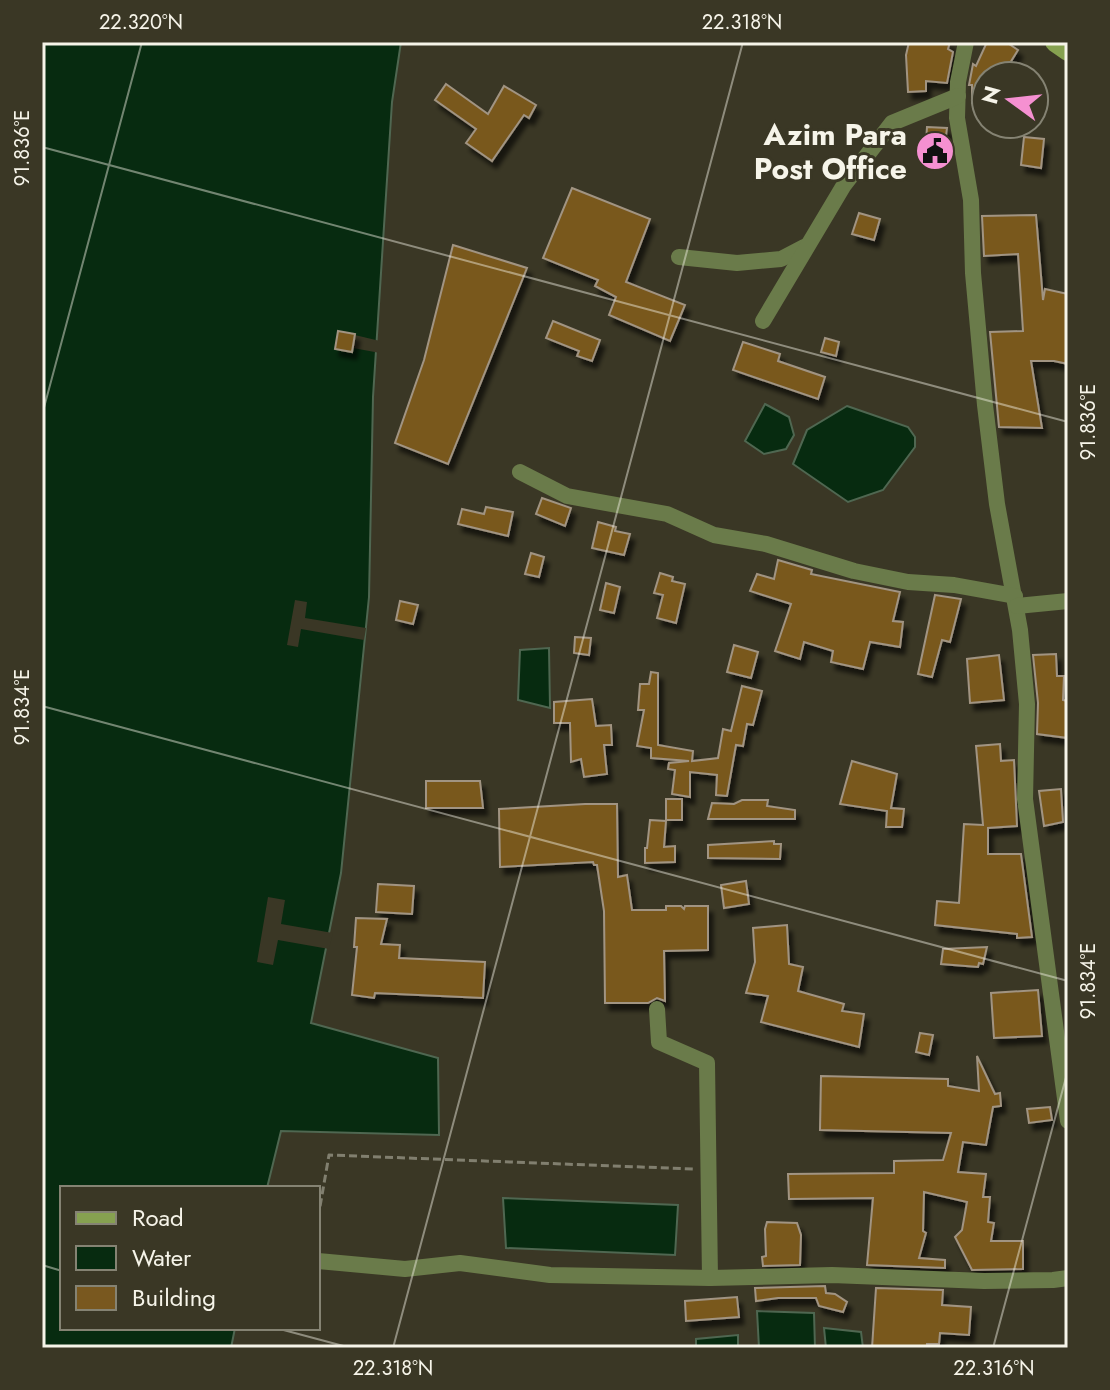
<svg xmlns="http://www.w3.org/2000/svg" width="1110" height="1390" font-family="Jost,sans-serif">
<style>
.water{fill:#072b10;stroke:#4f6751;stroke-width:2}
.pier{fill:#3a3725}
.building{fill:#79581f;stroke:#a19482;stroke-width:2;filter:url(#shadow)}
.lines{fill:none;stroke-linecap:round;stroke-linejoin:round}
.path{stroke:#817f6f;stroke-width:3;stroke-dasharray:8 4;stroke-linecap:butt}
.minor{stroke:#6a7b4a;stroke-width:16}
.secondary{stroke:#86a150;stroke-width:20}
.ticks{fill:none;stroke:#f6f4e9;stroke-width:2;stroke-opacity:0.45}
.labels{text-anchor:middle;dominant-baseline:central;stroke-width:6;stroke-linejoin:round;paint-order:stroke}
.poi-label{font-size:30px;font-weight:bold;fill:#f6f4e9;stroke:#3a3725;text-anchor:end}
.neatline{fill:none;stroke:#f6f4e9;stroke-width:3}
.ticks-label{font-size:20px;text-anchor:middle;fill:#f6f4e9}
</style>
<defs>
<filter id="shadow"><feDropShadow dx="4.5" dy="7" stdDeviation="2" flood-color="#0009"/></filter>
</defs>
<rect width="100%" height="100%" fill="#3a3725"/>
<g class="water">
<polygon points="42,42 401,42 392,102 373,397 369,597 341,873 311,1023 438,1058 439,1135 281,1131 267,1188 62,1188 62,1328 235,1328 231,1348 42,1348"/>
<polygon points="765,404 789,417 794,435 786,449 764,454 745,441"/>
<polygon points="847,406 908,427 915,437 915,447 883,490 848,502 793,464 807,430"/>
<polygon points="549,648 550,708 518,700 520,650"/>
<polygon points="503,1198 678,1205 675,1255 506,1248"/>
<polygon points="757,1311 814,1313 815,1348 759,1348"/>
<polygon points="824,1328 861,1332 863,1348 826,1348"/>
<polygon points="738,1335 738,1348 696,1348 696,1339"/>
</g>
<g class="pier">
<polygon points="338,331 380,341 380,353 353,348 352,352 335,349"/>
<polygon points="295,600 307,602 305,618 366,628 364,640 301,629 298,647 287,645"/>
<polygon points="268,897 285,900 281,924 333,933 329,949 278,940 273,965 257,962"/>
</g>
<g class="building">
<polygon points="909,42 950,42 948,49 953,52 947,83 926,81 926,91 908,92 906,55"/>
<polygon points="987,42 1006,42 1018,50 1002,76 986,76 986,106 972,103 972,85 969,85 973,64 976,66"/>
<polygon points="446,84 488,114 504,86 536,105 529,118 524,115 492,161 466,143 476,129 435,100"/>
<polygon points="927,127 947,128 945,144 926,142"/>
<polygon points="1024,137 1044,139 1041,168 1021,165"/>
<polygon points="572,188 650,219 626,282 685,305 670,341 609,315 616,297 595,286 598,280 543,258"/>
<polygon points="859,213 880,219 874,240 852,234"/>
<polygon points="1036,215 1043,300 1045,289 1068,294 1068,364 1054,361 1031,361 1042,428 999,427 990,332 1023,331 1018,254 984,256 982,216"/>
<polygon points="453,245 527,268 448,464 395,443 424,360"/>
<polygon points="553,321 600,340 592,361 577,356 579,351 546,338"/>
<polygon points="338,331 355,334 352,352 335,349"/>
<polygon points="825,338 839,342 836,356 821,352"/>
<polygon points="743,342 780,354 778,361 825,377 818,399 733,370"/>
<polygon points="542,498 571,508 565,526 536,514"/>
<polygon points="486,507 513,512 508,536 458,524 462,509 484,514"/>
<polygon points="598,522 616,527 615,531 630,534 624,555 592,548"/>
<polygon points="531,553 544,557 539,577 525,574"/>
<polygon points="778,560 812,570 811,574 900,592 893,621 903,622 900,647 870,642 863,669 831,662 833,651 804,642 800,659 775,651 791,604 750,591 757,574 774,579"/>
<polygon points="660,573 673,577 672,581 685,584 676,623 657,618 663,595 654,593"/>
<polygon points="606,583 620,587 614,613 600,610"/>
<polygon points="935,595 961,599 950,642 942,640 932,677 918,674"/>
<polygon points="400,601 418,605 413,624 396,620"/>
<polygon points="575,637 591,638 589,655 574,653"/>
<polygon points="734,645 758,652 751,678 727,672"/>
<polygon points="1056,654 1057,676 1064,676 1063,700 1067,701 1068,738 1037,734 1038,703 1033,655"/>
<polygon points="999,655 1004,700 970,703 967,659"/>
<polygon points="651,672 658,673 658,745 693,751 692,761 718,758 723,729 731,731 742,686 762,691 753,725 747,724 743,746 736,745 727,796 716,795 717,775 690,772 690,797 672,794 675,770 668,769 669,763 689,761 651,758 651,748 637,746 644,710 638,710 640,684 649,684"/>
<polygon points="592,699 596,726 611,725 612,745 604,745 607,774 584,777 581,759 571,762 570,723 554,723 554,702"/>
<polygon points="1000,744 1001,761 1014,760 1017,826 988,828 988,854 1021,854 1032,937 1017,938 1017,934 935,925 937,901 959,903 964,824 983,825 976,746"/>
<polygon points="852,761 897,774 891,808 904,809 902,827 886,827 887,811 840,804"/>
<polygon points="426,781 480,781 483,808 426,808"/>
<polygon points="1061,789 1063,822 1044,826 1039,791"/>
<rect x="666" y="799" width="16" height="21"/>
<polygon points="742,800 768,800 767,806 795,810 795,819 708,819 712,803 734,804"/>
<polygon points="585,804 617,804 618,877 627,875 632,910 666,910 666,906 681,906 684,909 685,906 708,906 708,950 664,951 665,1001 657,998 648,1003 605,1003 604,911 597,865 594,865 593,862 500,867 499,809"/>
<polygon points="650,820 666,821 664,847 675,846 675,862 645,863 645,848 647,848"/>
<polygon points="774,841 774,844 781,844 780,859 708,858 708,845"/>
<polygon points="746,881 749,904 724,908 721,885"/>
<polygon points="378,884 414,886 412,914 376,912"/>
<polygon points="356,918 387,919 381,944 400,945 399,958 485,962 483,998 375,993 374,998 352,995 357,947 354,947"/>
<polygon points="787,925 789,964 803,967 798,991 844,1004 842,1011 864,1014 859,1047 761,1022 768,996 746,993 755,962 753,928"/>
<polygon points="987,947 983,964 979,963 978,967 941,964 943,949"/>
<polygon points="1038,990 1042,1036 994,1038 991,993"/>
<polygon points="920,1033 933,1035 929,1055 916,1052"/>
<polygon points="977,1056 995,1094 1000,1093 1001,1106 993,1107 986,1145 963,1142 958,1172 986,1174 983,1197 990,1197 988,1222 994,1223 991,1241 1023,1241 1023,1269 972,1270 955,1237 962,1230 967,1202 924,1192 923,1231 926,1233 919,1258 945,1260 945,1268 867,1265 873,1198 789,1199 788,1174 894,1173 894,1161 943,1160 951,1133 820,1130 821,1076 948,1079 948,1086 979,1091"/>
<polygon points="1050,1107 1052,1120 1029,1123 1027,1109"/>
<polygon points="767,1222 797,1223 801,1235 800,1265 763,1266 762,1257 766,1256 765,1229"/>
<polygon points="825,1286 826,1293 835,1294 847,1302 843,1312 819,1306 816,1298 778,1298 756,1301 755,1288"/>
<polygon points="876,1288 943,1290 942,1305 971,1307 969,1335 940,1333 939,1344 927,1344 927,1348 872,1348"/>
<polygon points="737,1297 739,1317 686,1321 685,1301"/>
</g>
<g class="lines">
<polyline class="path" points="318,1218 329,1155 693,1169"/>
<g class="minor">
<polyline points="966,42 958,82 957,118 971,200 973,273 985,405 997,504 1020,630 1027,704 1025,799 1068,1121"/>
<polyline points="679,257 737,263 781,259 804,247"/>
<polyline points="763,321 844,185 892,123 958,96"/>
<polyline points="520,472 567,496 667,514 714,535 766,544 854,571 908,582 954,585 1015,596"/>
<polyline points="1017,606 1068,601"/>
<polyline points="657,1009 659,1042 707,1063 710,1278"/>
<polyline points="318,1261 405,1269 460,1263 550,1275 710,1278 832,1275 984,1281 1053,1280 1068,1278"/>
</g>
<polyline class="secondary" points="1055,42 1068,51"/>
</g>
<path class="ticks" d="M42,147L1068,422M42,415L142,42M42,706L1068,981M42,1265L62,1271M276,1328L351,1348M393,1348L743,42M993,1348L1068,1070"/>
<defs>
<g id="civic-disc" transform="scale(2)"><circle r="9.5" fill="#f590d1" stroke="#3a3725"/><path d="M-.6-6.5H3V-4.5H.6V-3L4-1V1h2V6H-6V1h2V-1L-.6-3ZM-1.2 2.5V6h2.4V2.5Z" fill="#111"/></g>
</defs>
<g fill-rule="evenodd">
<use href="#civic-disc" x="935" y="151"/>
</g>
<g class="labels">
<g class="poi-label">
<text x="907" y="134">Azim Para<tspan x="907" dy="34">Post Office</tspan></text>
</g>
</g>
<rect width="1110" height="1390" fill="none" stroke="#3a3725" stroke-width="88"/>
<rect x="60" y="1186" width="260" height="144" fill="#3a3725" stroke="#858373" stroke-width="2"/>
<rect x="76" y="1212" width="40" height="12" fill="#86a150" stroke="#858373" stroke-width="2"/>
<text x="132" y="1226" font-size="24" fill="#f6f4e9">Road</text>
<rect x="76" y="1246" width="40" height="24" fill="#072b10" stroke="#858373" stroke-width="2"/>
<text x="132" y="1266" font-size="24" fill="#f6f4e9">Water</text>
<rect x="76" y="1286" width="40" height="24" fill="#79581f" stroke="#858373" stroke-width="2"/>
<text x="132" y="1306" font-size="24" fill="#f6f4e9">Building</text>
<g transform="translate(1010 100) rotate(285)"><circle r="38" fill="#3a3725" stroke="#858373" stroke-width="2"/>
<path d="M0-6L14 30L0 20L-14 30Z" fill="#f590d1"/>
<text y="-12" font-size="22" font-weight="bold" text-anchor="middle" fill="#f6f4e9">N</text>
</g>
<rect x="44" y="44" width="1022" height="1302" class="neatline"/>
<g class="ticks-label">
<text x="141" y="29">22.320°N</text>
<text x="742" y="29">22.318°N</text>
<text transform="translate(22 148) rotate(-90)" y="7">91.836°E</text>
<text transform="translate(1088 422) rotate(-90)" y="7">91.836°E</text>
<text transform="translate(22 707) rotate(-90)" y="7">91.834°E</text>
<text transform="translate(1088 981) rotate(-90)" y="7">91.834°E</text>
<text x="393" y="1375">22.318°N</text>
<text x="994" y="1375">22.316°N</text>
</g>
</svg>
